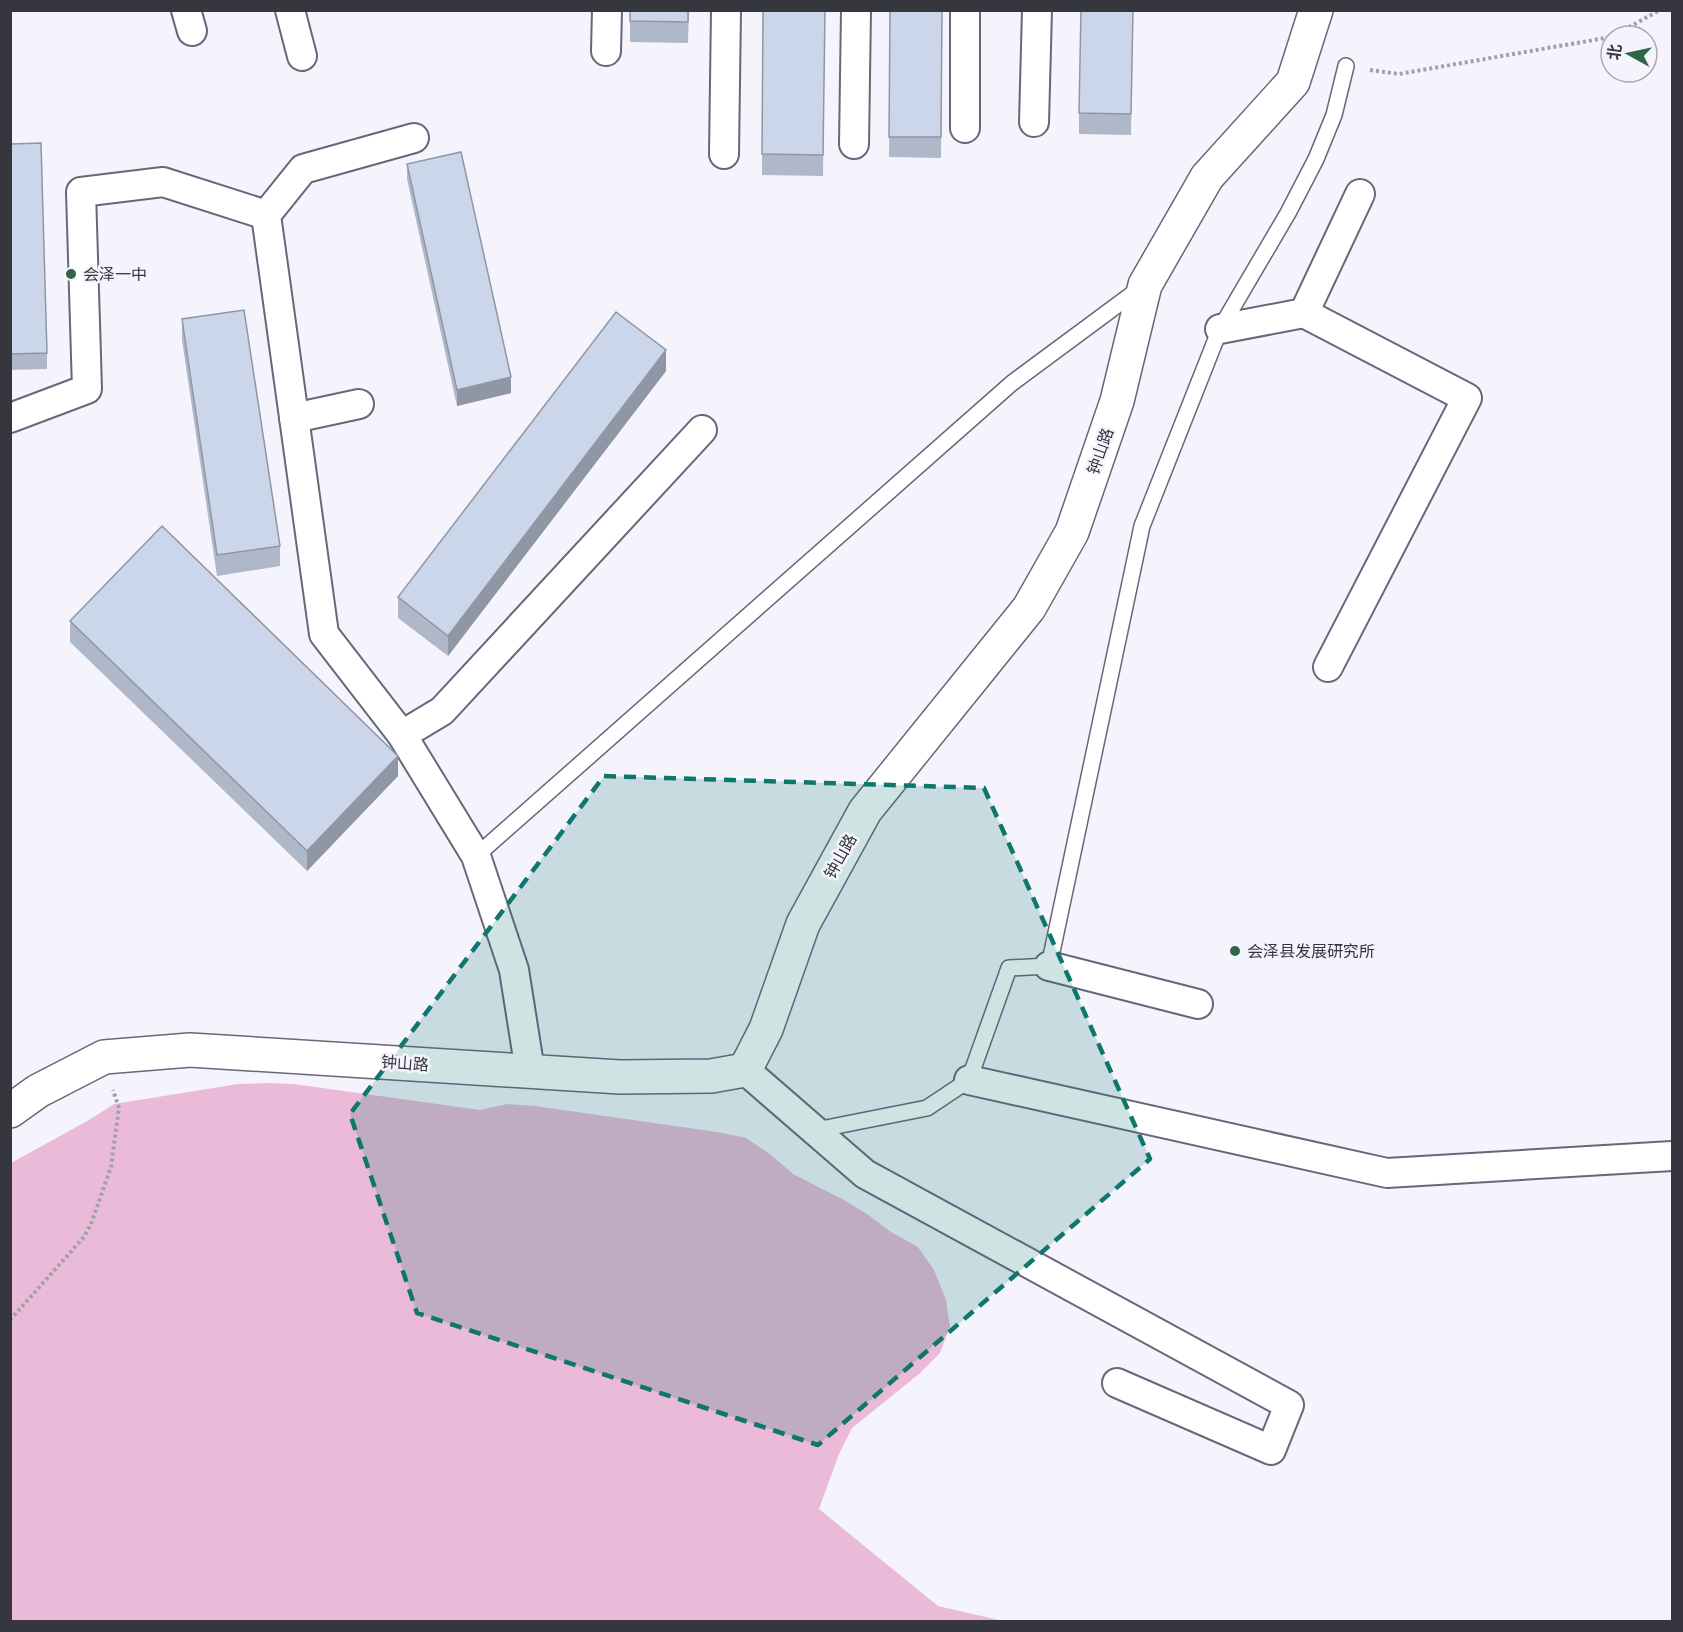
<svg xmlns="http://www.w3.org/2000/svg" width="1683" height="1632" font-family="Manrope,'Noto Sans SC',sans-serif">
<style>
.green{fill:#ebbad8}
.lines{fill:none;stroke-linecap:round;stroke-linejoin:round}
.service-casing{stroke:#68667a;stroke-width:18}
.minor-casing{stroke:#68667a;stroke-width:32}
.tertiary-casing{stroke:#68667a;stroke-width:36}
.path{stroke:#a1a0a9;stroke-width:4;stroke-dasharray:3 3;stroke-linecap:butt}
.service{stroke:#fff;stroke-width:15}
.minor{stroke:#fff;stroke-width:28}
.tertiary{stroke:#fff;stroke-width:33}
.wall{fill:#afb8c9}
.shaded-wall{fill:#8f96a4}
.building{fill:#ccd6ea;stroke:#8f96a4;stroke-width:1.5}
.marked{fill:#0f766e;fill-opacity:0.2;stroke:#0f766e;stroke-width:4.5;stroke-dasharray:12 8;stroke-linejoin:round}
.poi-dot{fill:#30654a;stroke:#f5f4fd;stroke-width:2}
.labels{text-anchor:middle;dominant-baseline:central;stroke-width:5;stroke-linejoin:round;paint-order:stroke}
.poi-label{font-size:16px;fill:#36363e;stroke:#f5f4fd;text-anchor:start}
.street-label{font-size:16px;fill:#36363e;stroke:#f5f4fd}
</style>
<rect width="100%" height="100%" fill="#f5f4fd"/>
<polygon class="green" points="267,1083 294,1084 480,1110 507,1104 535,1106 717,1132 746,1138 770,1154 793,1174 844,1200 867,1214 891,1232 918,1247 934,1270 946,1300 950,1327 940,1353 919,1374 852,1428 839,1454 819,1509 938,1606 1003,1621 11,1621 11,1163 89,1120 114,1104 238,1084"/>
<g class="lines">
<g class="service-casing">
<g id="service">
<polyline points="476,856 1012,383 1139,289"/>
<polyline points="816,1130 927,1108 969,1080 1009,968 1049,966 1142,526 1220,329 1288,213 1316,159 1334,115 1346,66"/>
</g>
</g>
<g class="minor-casing">
<g id="minor">
<polyline points="186,10 192,31"/>
<polyline points="290,10 302,56"/>
<polyline points="965,10 965,128"/>
<polyline points="606,51 607,10"/>
<polyline points="1034,122 1037,10"/>
<polyline points="414,138 303,169 266,215 324,634 402,735 476,856 514,970 530,1071"/>
<polyline points="854,144 856,10"/>
<polyline points="724,154 726,10"/>
<polyline points="1304,313 1360,194"/>
<polyline points="1220,329 1304,313 1467,398 1328,667"/>
<polyline points="10,418 87,389 81,192 163,182 266,215"/>
<polyline points="294,418 359,404"/>
<polyline points="402,735 442,711 702,430"/>
<polyline points="1049,966 1198,1004"/>
<polyline points="745,1070 865,1174 1289,1405 1271,1450 1117,1383"/>
<polyline points="969,1080 1387,1173 1672,1156"/>
</g>
</g>
<g class="tertiary-casing">
<polyline id="tertiary" points="10,1111 38,1091 104,1057 190,1050 620,1077 711,1076 745,1070 766,1029 803,924 865,811 1029,608 1072,532 1117,401 1145,285 1207,177 1293,82 1316,10"/>
</g>
<g class="path">
<polyline points="1613,36 1660,10"/>
<polyline points="1370,70 1399,74 1611,37"/>
<polyline points="10,1320 84,1237 91,1224 111,1167 119,1108 113,1090"/>
</g>
<use href="#service" class="service"/>
<use href="#minor" class="minor"/>
<use href="#tertiary" class="tertiary"/>
</g>
<g class="wall">
<polygon points="630,10 689,10 688,43 630,42"/>
<polygon points="763,10 825,10 823,176 762,175"/>
<polygon points="890,10 942,10 941,158 889,157"/>
<polygon points="1133,10 1131,135 1079,134 1079,113"/>
<polygon points="10,144 47,353 47,369 10,370"/>
<polygon points="407,164 511,393 457,406 407,179"/>
<polygon points="182,319 280,546 280,566 217,576 182,340"/>
<polygon points="666,371 448,656 398,618 398,597"/>
<polygon points="70,621 398,776 307,871 70,642"/>
</g>
<g class="shaded-wall">
<polygon points="666,350 666,371 448,656 448,636"/>
<polygon points="511,377 511,393 457,406 457,390"/>
<polygon points="398,756 398,776 307,871 307,851"/>
</g>
<g class="building">
<polygon points="630,10 688,10 688,22 630,21"/>
<polygon points="763,10 825,10 823,155 762,154"/>
<polygon points="890,10 942,10 941,137 889,137"/>
<polygon points="1081,10 1133,10 1131,114 1079,113"/>
<polygon points="41,143 47,353 10,354 10,144"/>
<polygon points="461,152 511,377 457,390 407,164"/>
<polygon points="244,310 280,546 217,555 182,319"/>
<polygon points="616,312 666,350 448,636 398,597"/>
<polygon points="162,526 398,756 307,851 70,621"/>
</g>
<path class="marked" d="M604,776L984,788L1150,1159L818,1445L417,1313L350,1114Z"/>
<g class="poi-dot">
<circle cx="71" cy="274" r="6"/>
<circle cx="1235" cy="951" r="6"/>
</g>
<g class="labels">
<g class="poi-label">
<text x="83" y="274">会泽一中</text>
<text x="1247" y="951">会泽县发展研究所</text>
</g>
<g class="street-label">
<text transform="translate(1100 451) rotate(-71)">钟山路</text>
<text transform="translate(840 856) rotate(-61)">钟山路</text>
<text transform="translate(405 1063) rotate(4)">钟山路</text>
</g>
</g>
<rect width="1683" height="1632" fill="none" stroke="#36363e" stroke-width="24"/>
<g transform="translate(1629 54) rotate(278)"><circle r="28" fill="#f5f4fd" stroke="#a9a8b1" stroke-width="1.5"/>
<path d="M0-4.5L10 22L0 15L-10 22Z" fill="#30654a"/>
<text y="-9" font-size="16" font-weight="bold" text-anchor="middle" fill="#36363e">北</text>
</g>
</svg>
